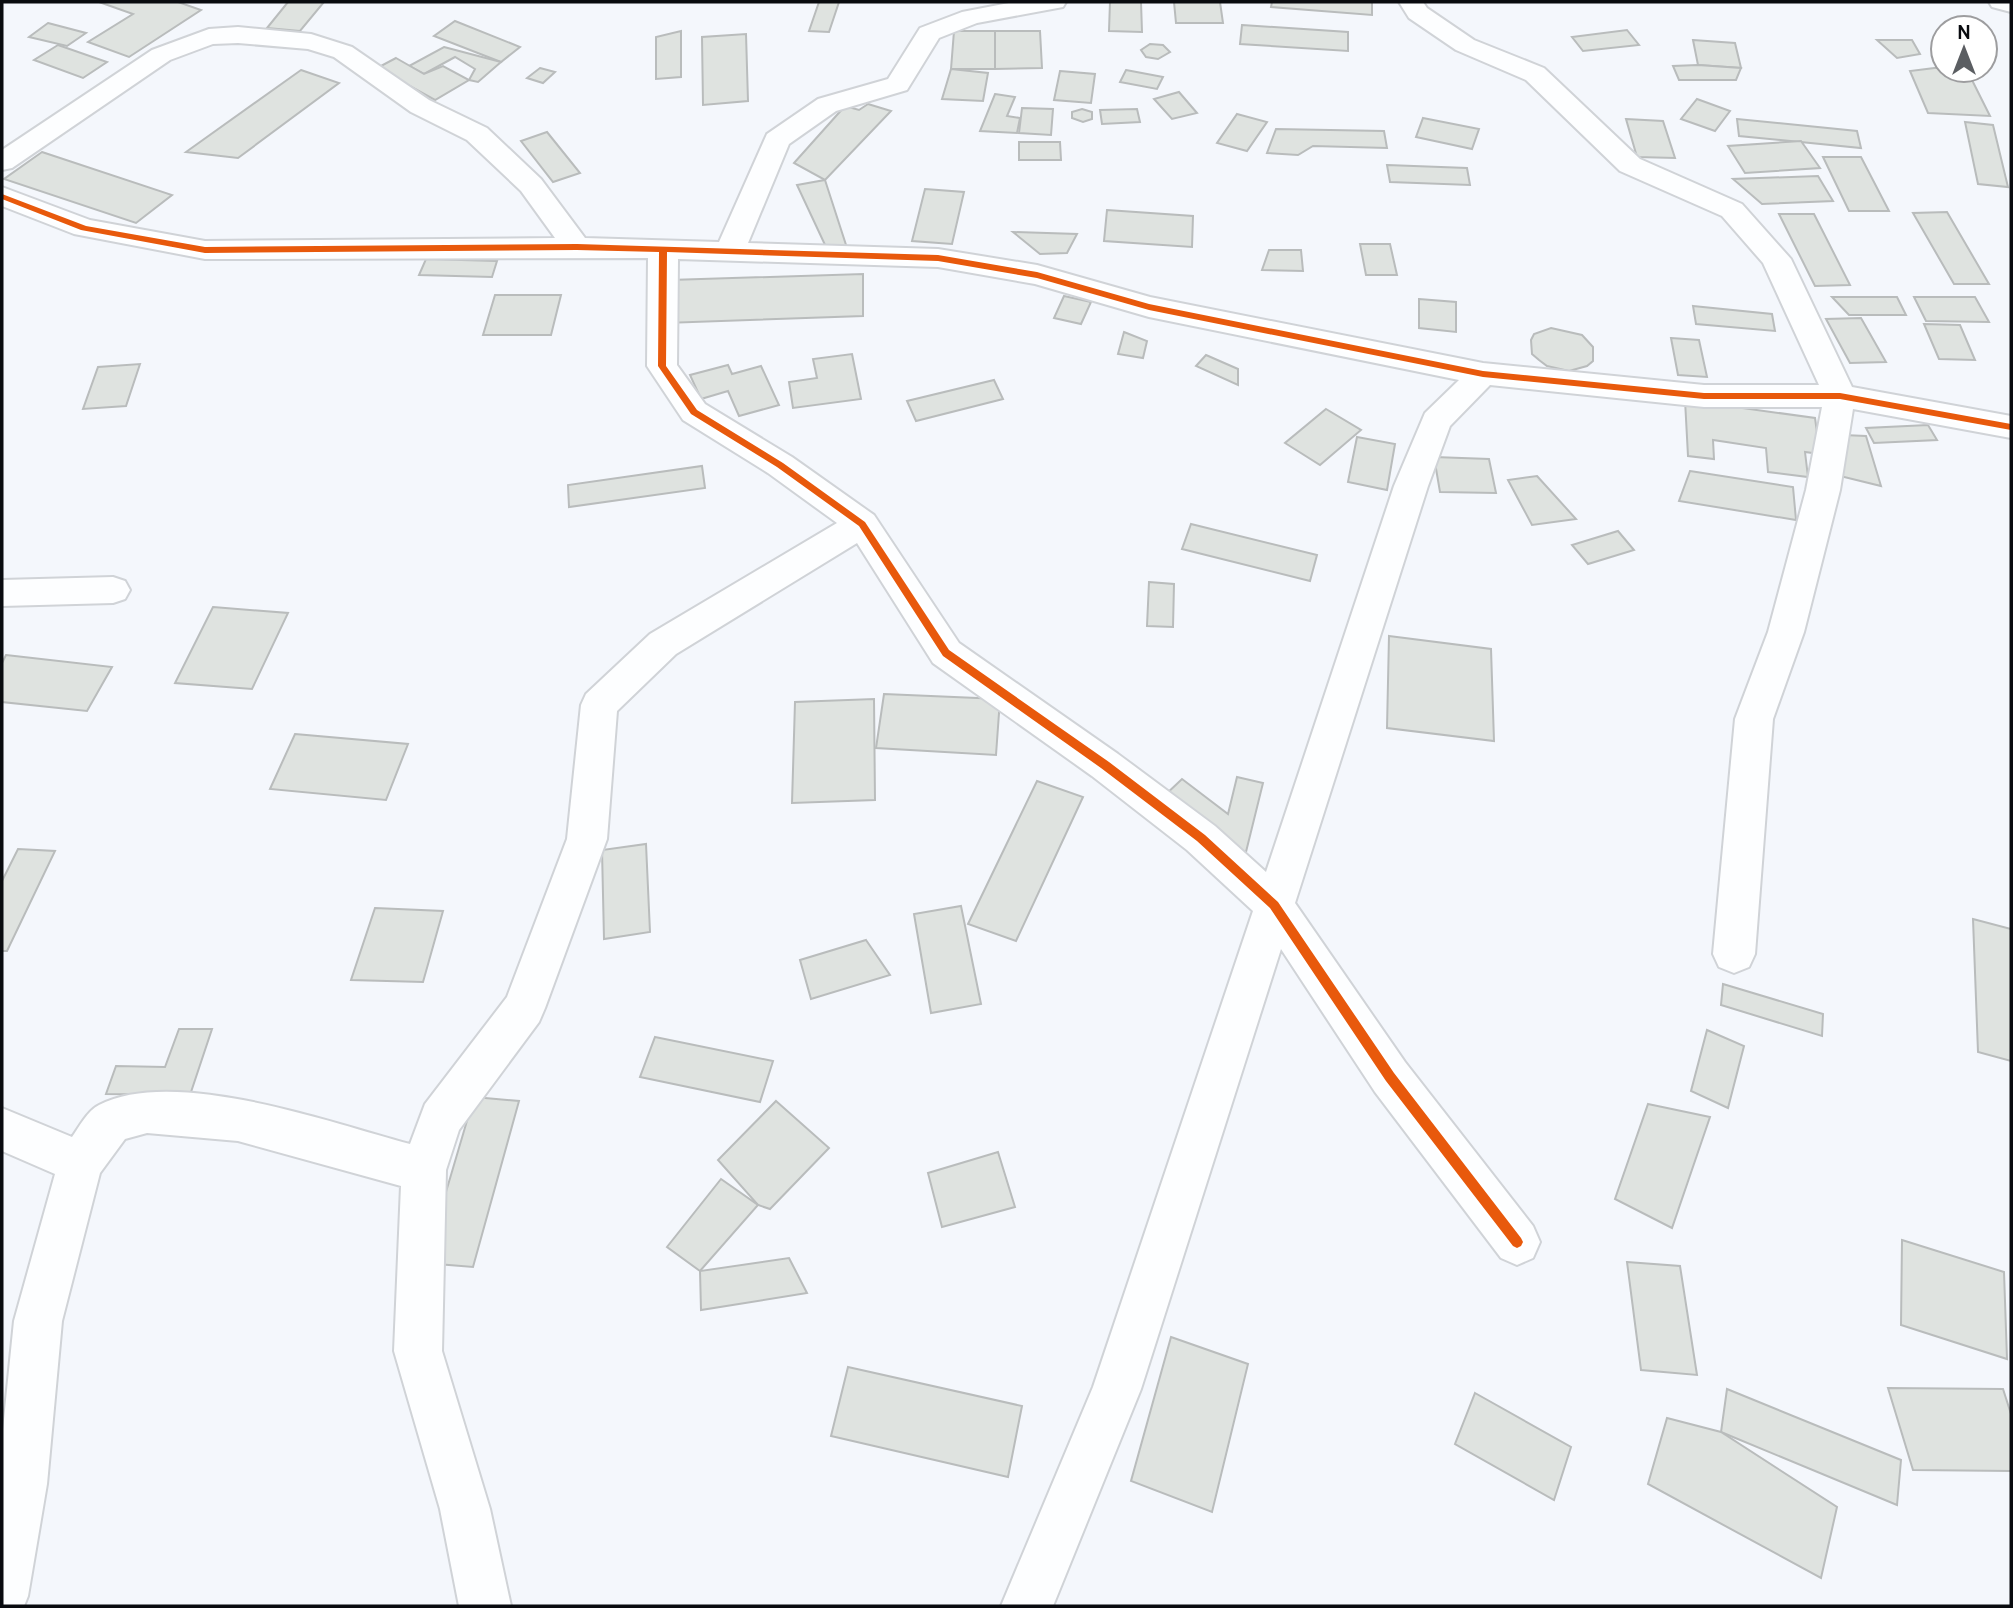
<svg xmlns="http://www.w3.org/2000/svg" width="2013" height="1608" font-family="Cabin,sans-serif">
<style>
.building{fill:#dfe3e0;stroke:#b9bcbc;stroke-width:2}
.lines{fill:none;stroke-linecap:round;stroke-linejoin:round}
.minor-casing{stroke:#d0d3d7;stroke-width:4}
.minor{fill:#fdfeff;fill-rule:evenodd}
.cycleway-casing{stroke:#fff;stroke-width:5}
.cycleway{fill:#e8590c;fill-rule:evenodd}
</style>
<rect width="100%" height="100%" fill="#f4f7fc"/>
<g class="building">
<polygon points="99,2 178,2 201,10 129,57 88,42 133,14"/>
<polygon points="288,2 324,2 300,31 267,28"/>
<polygon points="819,2 839,2 829,32 809,31"/>
<polygon points="1110,2 1141,2 1142,32 1109,31"/>
<polygon points="1174,2 1220,2 1223,23 1176,23"/>
<polygon points="1272,2 1372,2 1372,15 1271,7"/>
<polygon points="455,21 520,47 501,62 434,36"/>
<polygon points="48,23 86,33 67,46 29,37"/>
<polygon points="1242,25 1348,32 1348,51 1240,44"/>
<polygon points="1627,30 1639,45 1583,51 1572,37"/>
<polygon points="681,31 681,77 656,79 656,37"/>
<polygon points="954,31 995,31 995,69 951,69"/>
<polygon points="995,31 1040,31 1042,68 995,69"/>
<polygon points="746,34 748,101 703,105 702,37"/>
<polygon points="1693,40 1735,43 1741,68 1698,65"/>
<polygon points="1877,40 1912,40 1920,54 1897,58"/>
<polygon points="1150,44 1163,45 1170,52 1158,59 1146,57 1141,50"/>
<polygon points="58,45 107,62 83,78 34,60"/>
<polygon points="444,47 501,62 478,82 469,80 475,69 455,57 424,74 409,66"/>
<polygon points="396,58 424,74 443,66 469,80 435,100 377,68"/>
<polygon points="1698,65 1741,68 1736,80 1679,80 1673,66"/>
<polygon points="1943,67 1943,70 1967,70 1990,116 1928,113 1910,71"/>
<polygon points="540,68 555,72 543,83 527,78"/>
<polygon points="951,69 988,73 983,101 942,99"/>
<polygon points="301,70 339,83 238,158 186,152"/>
<polygon points="1126,70 1163,77 1157,89 1120,82"/>
<polygon points="1060,71 1095,74 1091,103 1054,100"/>
<polygon points="1179,92 1197,113 1172,119 1154,99"/>
<polygon points="995,94 1015,97 1007,116 1020,118 1017,133 980,131"/>
<polygon points="1697,99 1730,111 1715,131 1681,119"/>
<polygon points="868,104 891,111 825,180 794,163 845,106 859,110"/>
<polygon points="1022,108 1053,109 1051,135 1019,133"/>
<polygon points="1082,109 1092,112 1092,119 1083,122 1072,118 1072,112"/>
<polygon points="1137,109 1140,122 1102,124 1100,110"/>
<polygon points="1237,114 1267,122 1247,151 1217,143"/>
<polygon points="1423,118 1479,129 1472,149 1416,137"/>
<polygon points="1626,119 1663,121 1675,158 1637,157"/>
<polygon points="1737,119 1857,131 1861,148 1739,136"/>
<polygon points="1965,122 1993,125 2008,187 1978,184"/>
<polygon points="1276,129 1384,131 1387,148 1313,146 1298,155 1267,153"/>
<polygon points="547,132 580,173 553,182 521,141"/>
<polygon points="1801,141 1820,168 1745,173 1728,146"/>
<polygon points="1019,142 1060,142 1061,160 1019,160"/>
<polygon points="42,152 172,195 136,223 4,179"/>
<polygon points="1823,157 1861,157 1889,211 1849,211"/>
<polygon points="1387,165 1467,168 1470,185 1390,182"/>
<polygon points="1818,176 1833,201 1762,204 1733,179"/>
<polygon points="825,180 847,248 826,247 797,185"/>
<polygon points="925,189 964,192 952,244 912,241"/>
<polygon points="1107,210 1193,216 1192,247 1104,241"/>
<polygon points="1947,212 1989,284 1954,284 1913,213"/>
<polygon points="1779,214 1814,214 1850,285 1815,286"/>
<polygon points="1013,232 1077,234 1067,253 1040,254"/>
<polygon points="1360,244 1390,244 1397,275 1366,275"/>
<polygon points="1269,250 1301,250 1303,271 1262,270"/>
<polygon points="426,259 497,261 492,277 419,275"/>
<polygon points="863,274 863,316 665,323 670,280"/>
<polygon points="495,295 561,295 551,335 483,335"/>
<polygon points="1064,296 1091,302 1081,324 1054,318"/>
<polygon points="1832,297 1897,297 1906,315 1849,315"/>
<polygon points="1914,297 1975,297 1989,322 1926,321"/>
<polygon points="1419,299 1456,302 1456,332 1419,328"/>
<polygon points="1693,306 1772,314 1775,331 1696,324"/>
<polygon points="1861,318 1886,362 1850,363 1826,319"/>
<polygon points="1924,324 1960,325 1975,360 1939,359"/>
<polygon points="1551,328 1582,335 1593,347 1593,361 1587,366 1569,371 1547,366 1539,360 1532,354 1531,340 1534,334"/>
<polygon points="1124,332 1147,341 1143,358 1118,354"/>
<polygon points="1671,338 1699,340 1707,377 1678,375"/>
<polygon points="852,354 861,399 793,408 789,382 817,378 813,359"/>
<polygon points="1206,355 1238,369 1238,385 1196,366"/>
<polygon points="140,364 126,406 83,409 98,367"/>
<polygon points="728,365 732,374 761,366 779,405 739,416 728,391 701,399 690,375"/>
<polygon points="994,380 1003,399 916,421 907,401"/>
<polygon points="1685,400 1815,418 1820,454 1805,452 1808,477 1768,472 1766,448 1713,440 1714,459 1688,456"/>
<polygon points="1326,409 1361,430 1320,465 1285,443"/>
<polygon points="1928,425 1937,440 1874,443 1866,428"/>
<polygon points="1843,435 1866,436 1881,486 1840,476"/>
<polygon points="1357,437 1395,444 1387,490 1348,482"/>
<polygon points="1434,457 1489,459 1496,493 1440,492"/>
<polygon points="702,466 705,488 569,507 568,485"/>
<polygon points="1690,471 1793,487 1796,520 1679,501"/>
<polygon points="1537,476 1576,519 1532,525 1508,480"/>
<polygon points="1191,524 1317,555 1310,581 1182,549"/>
<polygon points="1618,531 1634,550 1588,564 1572,545"/>
<polygon points="1149,582 1174,584 1173,627 1147,626"/>
<polygon points="213,607 288,613 252,689 175,683"/>
<polygon points="1389,636 1491,649 1494,741 1387,728"/>
<polygon points="6,655 112,667 87,711 2,702 2,663"/>
<polygon points="884,694 1000,699 996,755 876,748"/>
<polygon points="874,699 875,800 792,803 795,702"/>
<polygon points="295,734 408,744 386,800 270,789"/>
<polygon points="1237,777 1263,783 1244,860 1162,798 1182,779 1228,814"/>
<polygon points="1037,781 1083,797 1016,941 968,924"/>
<polygon points="646,844 650,932 604,939 602,850"/>
<polygon points="18,849 55,851 7,951 2,951 2,881"/>
<polygon points="961,906 981,1004 931,1013 914,914"/>
<polygon points="375,908 443,911 423,982 351,980"/>
<polygon points="1973,919 2011,929 2011,1061 1978,1052"/>
<polygon points="866,940 890,975 811,999 800,960"/>
<polygon points="1723,984 1823,1014 1822,1036 1721,1005"/>
<polygon points="179,1029 212,1029 190,1095 106,1094 116,1066 165,1067"/>
<polygon points="1707,1030 1744,1046 1728,1108 1691,1091"/>
<polygon points="655,1037 773,1061 760,1102 640,1077"/>
<polygon points="474,1097 519,1101 473,1267 425,1263"/>
<polygon points="776,1101 829,1148 770,1209 758,1205 718,1160"/>
<polygon points="1648,1104 1710,1117 1672,1228 1615,1199"/>
<polygon points="998,1152 1015,1207 942,1227 928,1173"/>
<polygon points="721,1179 758,1205 700,1271 667,1247"/>
<polygon points="1902,1240 2004,1272 2007,1359 1901,1325"/>
<polygon points="789,1258 807,1293 701,1310 700,1271"/>
<polygon points="1627,1262 1680,1266 1697,1375 1641,1370"/>
<polygon points="1171,1337 1248,1364 1212,1512 1131,1481"/>
<polygon points="848,1367 1022,1406 1008,1477 831,1436"/>
<polygon points="1888,1388 2003,1389 2011,1414 2011,1471 1913,1470"/>
<polygon points="1727,1389 1901,1460 1897,1505 1721,1432"/>
<polygon points="1475,1393 1571,1447 1554,1500 1455,1444"/>
<polygon points="1667,1418 1721,1432 1837,1507 1821,1578 1648,1484"/>
</g>
<g class="lines">
<g class="minor-casing">
<g id="minor">
<path d="M1014,2H1066L1063,7L977,23L939,38L907,90L836,111L789,144L748,243L938,249L1037,265L1150,297L1483,363L1704,385H1819L1763,263L1722,216L1620,171L1526,80L1456,50L1409,18L1399,2H1423L1427,8L1474,40L1544,68L1640,159L1742,204L1791,259L1852,387L2011,416V438L1853,409L1840,490L1804,632L1773,719L1755,954L1749,967L1734,973L1719,967L1713,954L1735,719L1768,632L1806,490L1822,407H1704L1490,385L1450,426L1428,486L1295,903L1405,1062L1533,1226L1540,1242L1533,1258L1517,1265L1501,1258L1375,1092L1281,949L1141,1389L1053,1606H1001L1093,1387L1253,911L1187,850L1092,776L933,663L857,543L676,654L617,711L607,839L545,1008L539,1022L459,1130L446,1170L442,1351L490,1509L511,1606H459L440,1509L394,1351L401,1186L238,1141L147,1133L125,1139L100,1173L62,1321L47,1484L28,1596L24,1606H2V1439L14,1321L55,1174L2,1151V1108L72,1137C79,1127 88,1110 99,1105C174,1066 331,1123 410,1144L425,1104L507,997L567,839L581,705L586,694L650,634L837,523L768,473L683,420L647,366L648,258L205,259L74,234L2,206V187L90,220L205,241L555,238L521,191L467,140L411,112L334,57L308,49L238,43L213,44L170,60L12,168L2,170V150L152,50L209,29L238,27L311,34L352,47L429,100L487,128L541,179L585,238L719,242L767,134L818,99L888,79L920,28L962,12ZM678,259L938,267L1035,284L1149,317L1459,380L1425,413L1394,486L1266,872L1215,826L1118,754L959,643L874,515L792,457L705,404L677,365Z"/>
<polygon points="1989,2 2011,2 2011,12 1992,7"/>
<polygon points="113,577 125,581 130,590 125,599 113,603 2,606 2,580"/>
</g>
</g>
<use href="#minor" class="minor"/>
<g class="cycleway-casing">
<polygon id="cycleway" points="2,194 86,226 205,247 577,244 938,255 1037,272 1149,304 1483,371 1704,393 1840,393 2011,424 2011,430 1840,399 1704,399 1483,377 1149,310 1037,278 938,261 667,252 666,366 697,410 783,463 865,522 949,650 1109,762 1205,835 1278,902 1394,1073 1521,1238 1523,1242 1521,1246 1517,1248 1513,1246 1386,1081 1270,908 1197,841 1101,768 943,656 859,526 777,467 691,414 658,366 659,252 577,250 205,253 81,230 2,199"/>
</g>
<use href="#cycleway" class="cycleway"/>
</g>
<rect width="2013" height="1608" fill="none" stroke="#090b0f" stroke-width="7"/>
<g transform="translate(1964 49)"><circle r="33" fill="#ffffff" stroke="#9d9d9f" stroke-width="2"/>
<path d="M0-5L12 26L0 18L-12 26Z" fill="#5b5e62"/>
<text y="-10" font-size="19" font-weight="bold" text-anchor="middle" fill="#090b0f">N</text>
</g>
</svg>
